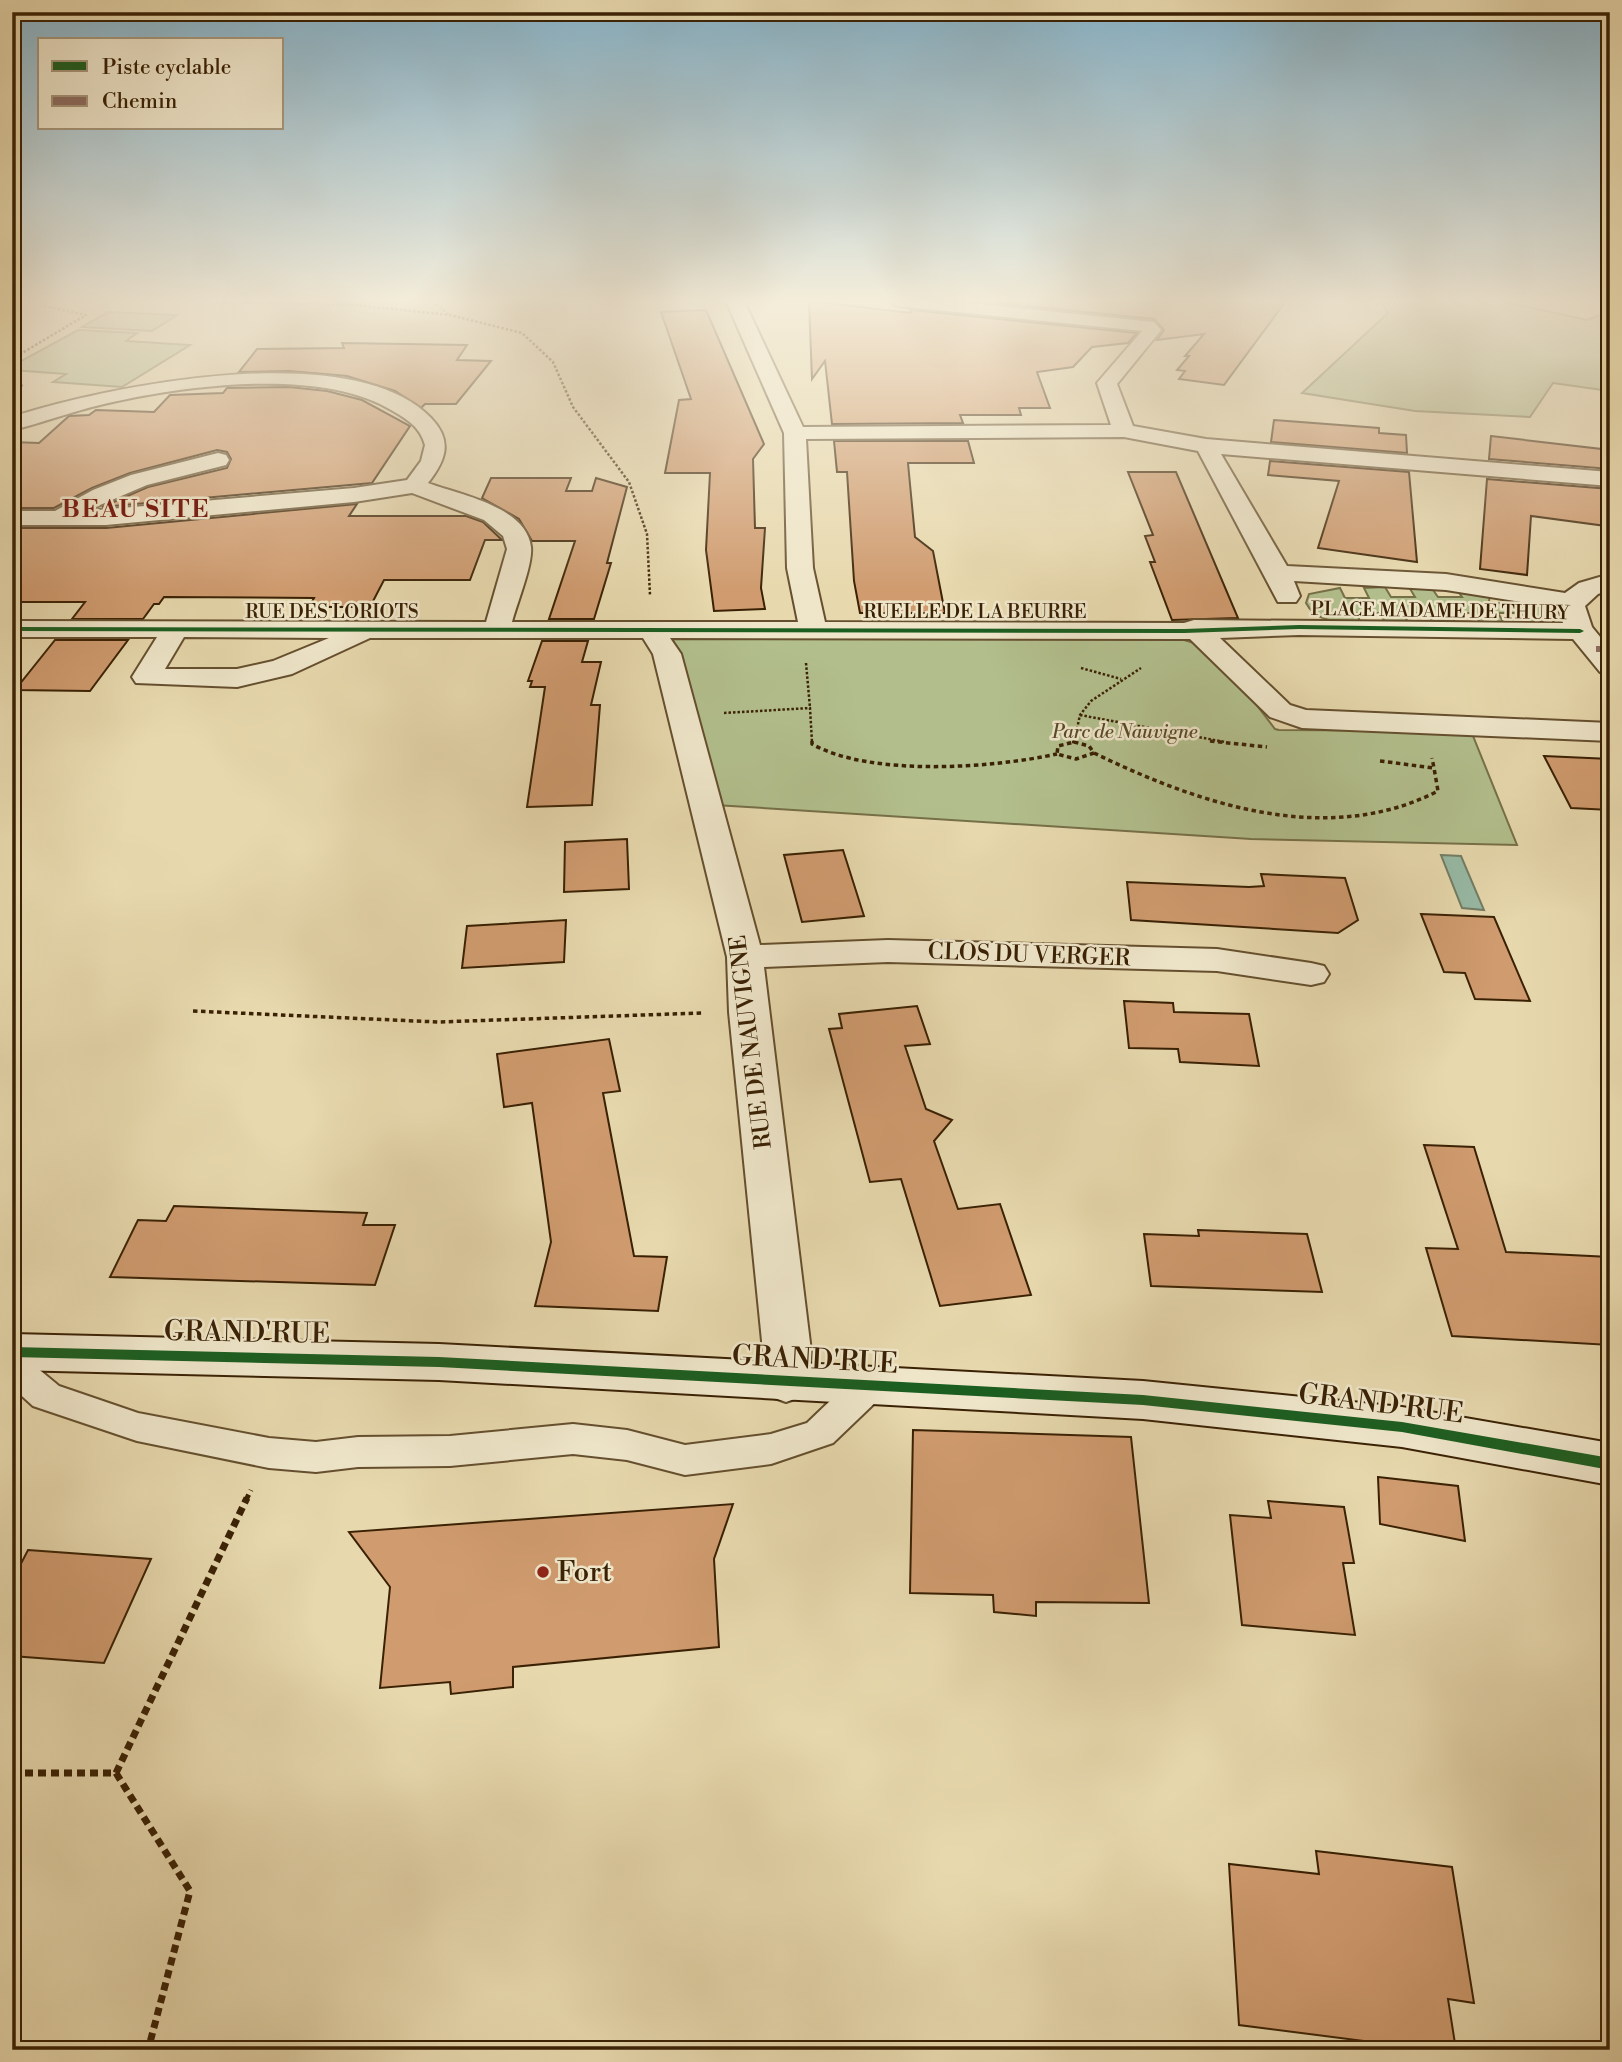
<svg xmlns="http://www.w3.org/2000/svg" width="1622" height="2062" font-family="'Libre Bodoni',serif">
<style>
.green{fill:#b2bf8d;stroke:#767048;stroke-width:2}
.water{fill:#97baa6;stroke:#727d65;stroke-width:2}
.building{fill:#cf9b6f;stroke:#3a2104;stroke-width:2}
.lines{fill:none;stroke-linecap:round;stroke-linejoin:round}
.lane-casing{stroke:#654f2e;stroke-width:4}
.street-casing{stroke:#654f2e;stroke-width:4}
.secondary-casing{stroke:#3a2104;stroke-width:4}
.path-far3{stroke:#3a2104;stroke-width:2.5;stroke-dasharray:2.5 2;stroke-linecap:butt}
.path-far2{stroke:#3a2104;stroke-width:3.5;stroke-dasharray:4.5 3.5;stroke-linecap:butt}
.path-far1{stroke:#3a2104;stroke-width:5;stroke-dasharray:6 4.5;stroke-linecap:butt}
.path{stroke:#3a2104;stroke-width:7;stroke-dasharray:8 5;stroke-linecap:butt}
.lane{fill:#efe6ca;fill-rule:evenodd}
.street{fill:#efe6ca;fill-rule:evenodd}
.secondary{fill:#efe6ca;fill-rule:evenodd}
.quiet{stroke:#8d6e63;stroke-width:6;stroke-dasharray:12 6;stroke-linecap:butt}
.cycleway-casing{stroke:#efe6ca;stroke-width:5}
.cycleway{fill:#1b5e20;fill-rule:evenodd}
.poi-dot{fill:#8f2418;stroke:#efe6ca;stroke-width:2.5}
.labels{text-anchor:middle;dominant-baseline:central;stroke-width:5;stroke-linejoin:round;paint-order:stroke}
.far-street-label{font-size:19px;fill:#3a2104;stroke:#efe6ca}
.far-park-label{font-size:19px;font-style:italic;fill:#584826;stroke:#efe6ca}
.street-label{font-size:23px;fill:#3a2104;stroke:#efe6ca}
.far-district-label{font-size:24px;font-weight:bold;letter-spacing:2px;fill:#7a1f14;stroke:#efe6ca}
.near-street-label{font-size:28px;fill:#3a2104;stroke:#efe6ca}
.near-poi-label{font-size:28px;fill:#3a2104;stroke:#efe6ca;text-anchor:start}
</style>
<rect width="100%" height="100%" fill="#e7d8ad"/>
<filter id="stains"><feTurbulence type="fractalNoise" baseFrequency=".00286" numOctaves="4"/><feColorMatrix values="0 0 0 0 .2 0 0 0 0 .09 0 0 0 0 .02 0 0 0 .5 -.17"/></filter>
<radialGradient id="worn" r=".72"><stop offset=".6" stop-color="#630" stop-opacity="0"/><stop offset="1" stop-color="#630" stop-opacity=".3"/></radialGradient>
<g class="green">
<polygon points="1380,301 1501,301 1587,320 1610,311 1610,391 1553,383 1530,417 1415,411 1302,393 1388,313"/>
<polygon points="108,312 177,315 152,331 82,327"/>
<polygon points="78,330 137,333 126,341 190,345 122,387 53,382 66,374 12,370 12,366"/>
<path d="M1385,587L1391,597H1415L1409,587H1431L1438,597H1462L1455,587L1490,592L1489,602L1514,605L1515,596L1538,604L1548,617L1546,621L1529,624L1521,613H1498L1504,623L1481,624L1473,613H1450L1456,624H1434L1427,613H1403L1409,624L1386,623L1379,613H1356L1361,623C1341,622 1316,623 1306,603L1309,594L1340,588L1345,598H1369L1364,588Z"/>
<polygon points="683,635 1174,637 1204,646 1220,657 1275,729 1279,730 1471,731 1517,845 1251,839 715,805 668,641"/>
</g>
<polygon class="water" points="1441,855 1461,856 1484,910 1462,908"/>
<g class="building">
<polygon points="809,301 911,313 911,310 1137,333 1128,343 1092,347 1073,367 1037,372 1050,408 1019,408 1021,415 960,415 963,423 832,424 825,361 812,379"/>
<polygon points="977,301 1286,301 1224,385 1179,379 1185,371 1177,370 1189,356 1185,356 1204,334 1157,340 1164,330 1154,319"/>
<polygon points="706,310 764,444 753,459 755,528 765,528 761,588 765,609 714,611 706,550 710,473 665,473 679,400 691,399 661,312"/>
<polygon points="342,343 467,345 457,360 491,361 456,404 425,404 421,408 395,391 347,376 289,371 239,372 257,349 344,348"/>
<polygon points="289,387 327,391 362,400 410,426 372,483 102,507 148,487 227,468 231,459 227,452 217,450 130,473 92,488 54,508 12,508 12,442 39,443 69,416 89,415 96,410 154,412 170,395 223,393 227,388"/>
<polygon points="1274,420 1379,428 1379,433 1406,435 1407,453 1271,442"/>
<polygon points="1491,436 1610,450 1610,469 1489,459"/>
<polygon points="834,441 968,441 974,463 908,463 915,537 933,551 945,613 860,613 854,581 847,472 837,472"/>
<polygon points="1270,461 1409,472 1417,562 1318,548 1339,481 1268,475"/>
<polygon points="1128,472 1176,472 1238,618 1172,620 1150,562 1155,562 1145,536 1153,535"/>
<polygon points="491,478 571,478 566,491 592,491 596,478 627,487 607,563 611,563 594,619 549,619 575,541 532,541 519,519 482,498"/>
<polygon points="1487,479 1610,489 1610,521 1605,521 1606,526 1531,516 1527,575 1480,569"/>
<polygon points="357,504 349,516 466,516 483,522 502,540 485,540 470,580 384,580 370,607 309,607 314,598 164,597 159,604 154,604 143,619 72,619 85,602 12,602 12,528 106,528"/>
<polygon points="55,640 128,640 90,691 15,690"/>
<polygon points="542,641 588,641 582,662 601,662 591,705 600,705 592,805 527,807 545,687 530,687 532,681 528,681"/>
<polygon points="1544,756 1610,759 1610,810 1571,808"/>
<polygon points="627,839 629,889 564,892 565,842"/>
<polygon points="843,850 864,916 802,922 784,855"/>
<polygon points="1261,874 1345,878 1358,920 1338,933 1131,920 1127,882 1249,887 1264,886"/>
<polygon points="1421,914 1494,917 1530,1001 1475,999 1465,973 1444,972"/>
<polygon points="566,920 564,962 462,968 467,926"/>
<polygon points="1124,1001 1173,1003 1174,1012 1249,1014 1259,1066 1180,1062 1178,1049 1129,1048"/>
<polygon points="917,1006 930,1044 905,1046 926,1109 952,1120 934,1141 958,1209 1000,1204 1031,1295 940,1306 901,1179 870,1182 829,1029 842,1028 839,1014"/>
<polygon points="609,1039 620,1091 603,1093 634,1256 667,1257 658,1311 535,1306 551,1242 532,1103 504,1107 497,1054"/>
<polygon points="1424,1145 1474,1147 1506,1252 1610,1257 1610,1345 1452,1336 1426,1248 1458,1249"/>
<polygon points="174,1206 367,1213 363,1225 395,1225 375,1285 110,1277 138,1220 166,1221"/>
<polygon points="1198,1230 1307,1234 1322,1292 1151,1286 1144,1234 1199,1236"/>
<polygon points="913,1430 1131,1437 1149,1603 1036,1602 1036,1616 994,1612 993,1595 910,1593"/>
<polygon points="1378,1477 1458,1486 1465,1541 1380,1524"/>
<polygon points="1268,1501 1344,1507 1354,1563 1343,1563 1355,1635 1242,1625 1230,1515 1271,1518"/>
<polygon points="733,1504 714,1559 719,1647 513,1667 513,1687 451,1694 450,1682 380,1688 390,1587 349,1532"/>
<polygon points="28,1550 151,1559 104,1663 12,1656 12,1581"/>
<polygon points="1316,1851 1452,1867 1474,2003 1448,1999 1456,2050 1434,2050 1239,2025 1229,1864 1319,1874"/>
</g>
<g class="lines">
<g class="lane-casing">
<polygon id="lane" points="12,1354 24,1357 59,1386 138,1413 269,1438 316,1442 358,1437 450,1436 573,1424 627,1430 685,1445 771,1434 807,1423 855,1377 868,1373 881,1377 886,1387 881,1397 833,1443 771,1464 685,1475 627,1460 573,1454 450,1466 358,1467 316,1472 269,1468 137,1441 33,1406 12,1387"/>
</g>
<g class="street-casing">
<path id="street" d="M726,301H744L803,427L1111,425L1097,383L1142,331L897,306L888,301H951L1154,322L1161,330L1117,384L1133,426L1206,439L1610,472V486L1221,454L1287,566L1446,574L1565,593L1579,583L1610,574V590L1598,594L1585,606L1592,627L1610,649V674L1600,672L1573,639L1299,635L1220,638L1290,705L1306,710L1610,723V741L1302,728L1270,717L1190,639L670,638L681,654L760,945L888,940L1217,949L1311,963L1324,966L1329,974L1324,982L1311,985L1217,971L888,962L764,967L811,1351L810,1383L803,1396L786,1402L769,1396L762,1383L763,1351L729,1012L727,957L653,654L643,638H370L292,674L237,687L136,683L132,677L157,637H12V621L486,622L507,549L503,536L484,520L412,493L354,502L106,525H12V511H55L93,490L131,475L218,453L226,455L229,460L226,465L147,485L86,511L354,488L407,480L421,461L425,445C420,427 408,420 393,411C320,366 180,386 100,405C70,412 42,423 12,430V417C108,386 353,336 431,418C453,441 446,460 428,483C460,495 526,506 531,547C533,564 517,603 512,622H798L787,568L784,433ZM1124,437L1198,451L1278,602H1296L1300,596L1294,581L1446,590L1559,608L1563,623L1194,620L1184,623L825,622L813,568L806,439ZM184,637L329,638L273,661L237,669H165Z"/>
</g>
<g class="secondary-casing">
<polygon id="secondary" points="12,1334 439,1344 1143,1381 1402,1407 1610,1443 1610,1485 1402,1447 1143,1419 439,1380 12,1370"/>
</g>
<g class="path-far3">
<polyline points="157,301 354,305 450,315 522,333 553,362 573,407 629,482 647,534 650,595"/>
<polyline points="433,301 448,314"/>
<polyline points="12,359 86,315 45,306 47,301"/>
<polyline points="12,382 23,386"/>
<polyline points="806,663 810,708"/>
<polyline points="1081,668 1121,679"/>
<polyline points="724,713 810,708 812,742"/>
<polyline points="1080,715 1225,742"/>
<polyline points="1072,742 1075,742"/>
<polyline points="1074,742 1080,715 1091,701 1141,668"/>
</g>
<g class="path-far2">
<path d="M812,741V744C870,777 993,768 1057,754"/>
<polyline points="1210,741 1267,747"/>
<polygon points="1074,742 1089,746 1094,753 1076,759 1057,754 1058,746"/>
<path d="M1094,753C1199,804 1327,848 1438,791L1434,768"/>
<polyline points="1380,761 1434,768 1432,758"/>
<polyline points="193,1011 438,1022 702,1013"/>
</g>
<polyline class="path-far1" points="246,1500 251,1490"/>
<g class="path">
<polyline points="12,1773 116,1773 190,1891 148,2050"/>
<polyline points="116,1773 247,1498"/>
</g>
<use href="#lane" class="lane"/>
<use href="#street" class="street"/>
<use href="#secondary" class="secondary"/>
<polyline class="quiet" points="1596,649 1610,649"/>
<g class="cycleway-casing">
<g id="cycleway">
<polygon points="1299,625 1580,629 1584,631 1580,633 1299,629 1184,633 12,631 12,627 1184,629"/>
<polygon points="12,1347 439,1357 1143,1395 1402,1422 1610,1458 1610,1470 1402,1432 1143,1405 439,1367 12,1357"/>
</g>
</g>
<use href="#cycleway" class="cycleway"/>
</g>
<linearGradient id="sky" x2="0" y2="1"><stop stop-color="#87b6ce"/><stop offset="0.51" stop-color="#f4edda"/><stop offset="1" stop-color="#f4edda" stop-opacity="0"/></linearGradient>
<rect width="1622" height="590" fill="url(#sky)"/>
<circle class="poi-dot" cx="543" cy="1572" r="7"/>
<g class="labels">
<g class="far-street-label">
<text transform="translate(1440 611) rotate(1)">PLACE MADAME DE THURY</text>
<text x="332" y="612">RUE DES LORIOTS</text>
<text x="975" y="612">RUELLE DE LA BEURRE</text>
</g>
<g class="far-park-label">
<text x="1125" y="732">Parc de Nauvigne</text>
</g>
<g class="street-label">
<text transform="translate(1029 955) rotate(2)">CLOS DU VERGER</text>
<text transform="translate(751 1042) rotate(-97)">RUE DE NAUVIGNE</text>
</g>
<g class="far-district-label">
<text x="136" y="510">BEAU SITE</text>
</g>
<g class="near-street-label">
<text transform="translate(247 1333) rotate(1)">GRAND'RUE</text>
<text transform="translate(815 1360) rotate(3)">GRAND'RUE</text>
<text transform="translate(1381 1404) rotate(7)">GRAND'RUE</text>
</g>
<g class="near-poi-label">
<text x="557" y="1572">Fort</text>
</g>
</g>
<rect width="1622" height="2062" fill="none" stroke="#e7d8ad" stroke-width="42"/>
<rect x="14" y="14" width="1594" height="2034" fill="none" stroke="#3a2104" stroke-width="3.5"/>
<rect x="21" y="21" width="1580" height="2020" fill="none" stroke="#3a2104" stroke-width="2"/>
<rect x="38" y="38" width="245" height="91" fill="#efe6ca" stroke="#a7977b" stroke-width="2"/>
<rect x="52" y="61" width="35" height="10" fill="#1b5e20" stroke="#a7977b" stroke-width="2"/>
<text x="102" y="74" font-size="21" fill="#3a2104">Piste cyclable</text>
<rect x="52" y="96" width="35" height="10" fill="#8d6e63" stroke="#a7977b" stroke-width="2"/>
<text x="102" y="108" font-size="21" fill="#3a2104">Chemin</text>
<rect width="100%" height="100%" filter="url(#stains)"/>
<rect width="100%" height="100%" fill="url(#worn)"/>
</svg>
